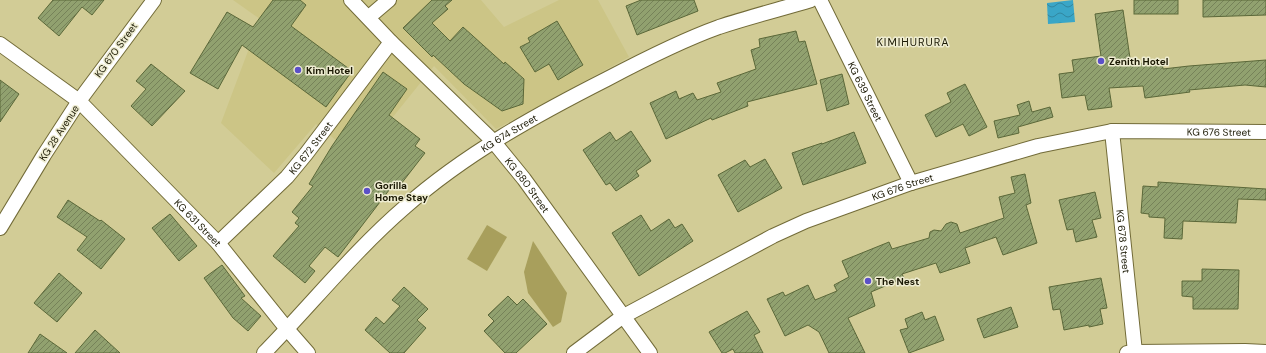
<svg xmlns="http://www.w3.org/2000/svg" width="1266" height="353" font-family="'DM Sans',sans-serif">
<style>
.built{fill:#ccc586}
.park{fill:#a89f5c}
.water{fill:url(#water-waves)}
.building{fill:url(#building-hatch);stroke:#5b6839}
.lines{fill:none;stroke-linecap:round;stroke-linejoin:round}
.street-casing{stroke:#726b38;stroke-width:16}
.street{stroke:#fff;stroke-width:14}
.poi-dot{fill:#5b50c8;stroke:#eeecd1;stroke-width:1.5}
.labels{text-anchor:middle;dominant-baseline:central;stroke-width:3;stroke-linejoin:round;paint-order:stroke}
.street-label{font-size:10px;fill:#1b1904;stroke:#eeecd1}
.poi-label{font-size:10px;font-weight:bold;fill:#1b1904;stroke:#eeecd1;text-anchor:start}
.neighbourhood-label{font-size:11px;letter-spacing:1px;fill:#1b1904;stroke:#eeecd1}
</style>
<defs>
<pattern id="water-waves" width="16" height="10" patternUnits="userSpaceOnUse"><rect width="16" height="10" fill="#3aa6c7"/><path d="M0 5q4-4 8 0t8 0" fill="none" stroke="#30869f"/></pattern>
<pattern id="building-hatch" width="6" height="6" patternUnits="userSpaceOnUse"><rect width="6" height="6" fill="#91a16f"/><path d="M-1 1l2-2M0 6l6-6M5 7l2-2" fill="none" stroke="#768259"/></pattern>
</defs>
<rect width="100%" height="100%" fill="#d2cc96"/>
<polygon class="built" points="233,0 481,0 504,27 559,0 598,0 629,57 496,129 434,66 359,159 316,124 274,173 221,123 260,19"/>
<g class="park">
<polygon points="487,225 507,237 487,271 467,259"/>
<polygon points="533,241 567,293 561,322 553,327 528,293 524,272"/>
</g>
<polygon class="water" points="1073,0 1075,22 1048,24 1047,3"/>
<g class="building">
<polygon points="53,0 104,0 92,15 82,7 59,36 38,18"/>
<polygon points="273,0 300,0 306,5 291,26 352,71 326,107 242,45 218,89 190,73 227,12 253,27"/>
<polygon points="432,0 452,0 445,6 448,9 432,23 450,41 463,27 504,64 505,62 524,79 523,104 502,111 464,84 433,55 432,57 403,28"/>
<polygon points="641,0 694,0 698,11 637,35 626,6"/>
<rect x="1134" y="0" width="44" height="14"/>
<polygon points="1203,0 1266,0 1266,15 1203,17"/>
<polygon points="1123,10 1131,65 1162,60 1163,69 1189,66 1266,60 1266,87 1245,85 1189,90 1190,92 1145,98 1143,86 1109,88 1112,107 1088,110 1085,95 1062,98 1059,74 1074,72 1072,60 1101,56 1095,14"/>
<polygon points="557,21 583,65 558,80 549,64 535,72 520,47 530,42 528,38"/>
<polygon points="796,31 799,42 805,41 817,84 747,102 748,106 712,120 711,118 666,139 650,103 676,91 679,99 693,93 697,100 721,92 717,83 756,69 751,50 760,47 759,39"/>
<polygon points="151,64 185,91 152,126 131,106 146,89 136,81"/>
<polygon points="383,72 407,89 389,115 420,139 415,146 425,153 401,184 396,181 338,257 325,247 309,266 315,271 305,283 273,256 299,226 295,223 299,218 292,212 313,186 309,184 332,146"/>
<polygon points="842,74 849,104 827,111 820,80"/>
<polygon points="0,80 19,94 0,122"/>
<polygon points="965,84 987,127 969,136 963,124 936,137 925,115 951,102 947,93"/>
<polygon points="1029,101 1032,112 1050,107 1053,117 1018,127 1019,133 998,138 994,121 1020,115 1017,105"/>
<polygon points="631,131 651,161 636,171 639,176 616,191 610,183 606,185 583,150 610,132 616,141"/>
<polygon points="854,132 866,163 803,185 792,153 822,143 822,144"/>
<polygon points="765,159 782,188 738,212 718,175 745,160 750,167"/>
<polygon points="1025,174 1031,203 1026,205 1037,243 1003,255 996,237 965,248 970,263 940,273 936,263 902,274 904,278 871,292 875,306 848,318 865,353 829,353 819,332 808,325 785,336 767,299 783,292 785,296 808,285 815,300 837,291 834,285 849,277 842,261 889,242 892,249 929,238 930,232 934,230 941,231 946,224 951,222 957,224 960,233 1004,218 999,197 1015,193 1011,177"/>
<polygon points="1158,182 1266,189 1266,200 1238,199 1236,223 1183,221 1182,239 1164,238 1165,218 1149,217 1149,214 1141,213 1143,186 1158,187"/>
<polygon points="1095,192 1101,218 1092,220 1097,237 1076,242 1073,229 1067,230 1059,200"/>
<polygon points="68,200 100,221 101,220 125,239 101,269 77,250 87,237 57,217"/>
<polygon points="170,214 197,246 179,261 152,228"/>
<polygon points="641,215 651,231 669,219 675,228 682,224 693,241 639,276 612,233"/>
<polygon points="222,265 245,296 241,298 261,316 248,331 233,318 204,278"/>
<polygon points="1202,269 1239,270 1238,309 1193,309 1193,297 1182,296 1182,281 1202,281"/>
<polygon points="59,273 82,293 57,322 34,303"/>
<polygon points="1101,278 1107,308 1100,309 1103,324 1089,327 1089,325 1064,330 1060,309 1053,310 1049,287"/>
<polygon points="404,287 428,309 417,320 426,328 404,353 390,353 365,330 376,317 384,324 400,306 392,300"/>
<polygon points="508,296 517,305 523,299 547,324 516,353 505,353 484,331 494,321 488,315"/>
<polygon points="1011,307 1018,327 984,338 977,319"/>
<polygon points="747,311 760,332 754,335 763,353 735,353 733,349 725,353 722,353 709,332"/>
<polygon points="922,312 925,320 935,316 944,340 909,353 900,330 908,328 905,319"/>
<polygon points="95,330 120,353 75,353"/>
<polygon points="40,334 67,353 28,353"/>
</g>
<g class="lines">
<g class="street-casing">
<g id="street">
<path id="s1" d="M154,0L79,101L218,243L287,329L308,353"/>
<path id="s2" d="M351,0L391,42L493,141L524,179L650,353"/>
<path id="s3" d="M820,0L911,183"/>
<polyline points="369,17 389,0"/>
<polyline points="0,44 79,101 44,155 0,228"/>
<path id="s4" d="M1112,131L1135,352"/>
<path id="s5" d="M218,243L287,177L306,154L391,42"/>
<path id="s6" d="M264,353C311,305 354,251 405,207C465,154 536,115 607,79C643,60 680,41 719,27C749,17 781,9 811,0"/>
<path id="s7" d="M574,353L622,317L773,236L806,221L911,183L1038,146L1112,131L1266,132"/>
<polyline points="1127,353 1135,352 1245,351 1266,352"/>
</g>
</g>
<use href="#street" class="street"/>
</g>
<g class="poi-dot">
<circle cx="1101" cy="61" r="4"/>
<circle cx="298" cy="70" r="4"/>
<circle cx="367" cy="191" r="4"/>
<circle cx="868" cy="281" r="4"/>
</g>
<g class="labels">
<g class="street-label">
<text transform="translate(116 50) rotate(-54)">KG 670 Street</text>
<text stroke="none"><textPath href="#s3" startOffset="102">KG 639 Street</textPath></text>
<text stroke="none"><textPath href="#s7" startOffset="694">KG 676 Street</textPath></text>
<text transform="translate(59 133) rotate(-57)">KG 28 Avenue</text>
<text stroke="none"><textPath href="#s6" startOffset="331">KG 674 Street</textPath></text>
<text stroke="none"><textPath href="#s5" startOffset="133">KG 672 Street</textPath></text>
<text stroke="none"><textPath href="#s2" startOffset="256">KG 680 Street</textPath></text>
<text stroke="none"><textPath href="#s7" startOffset="370">KG 676 Street</textPath></text>
<text stroke="none"><textPath href="#s1" startOffset="296">KG 631 Street</textPath></text>
<text stroke="none"><textPath href="#s4" startOffset="111">KG 678 Street</textPath></text>
</g>
<g class="poi-label">
<text x="1109" y="61">Zenith Hotel</text>
<text x="306" y="70">Kim Hotel</text>
<text x="375" y="185">Gorilla<tspan x="375" dy="12">Home Stay</tspan></text>
<text x="876" y="281">The Nest</text>
</g>
<g class="neighbourhood-label">
<text x="913" y="42">KIMIHURURA</text>
</g>
</g>
</svg>
